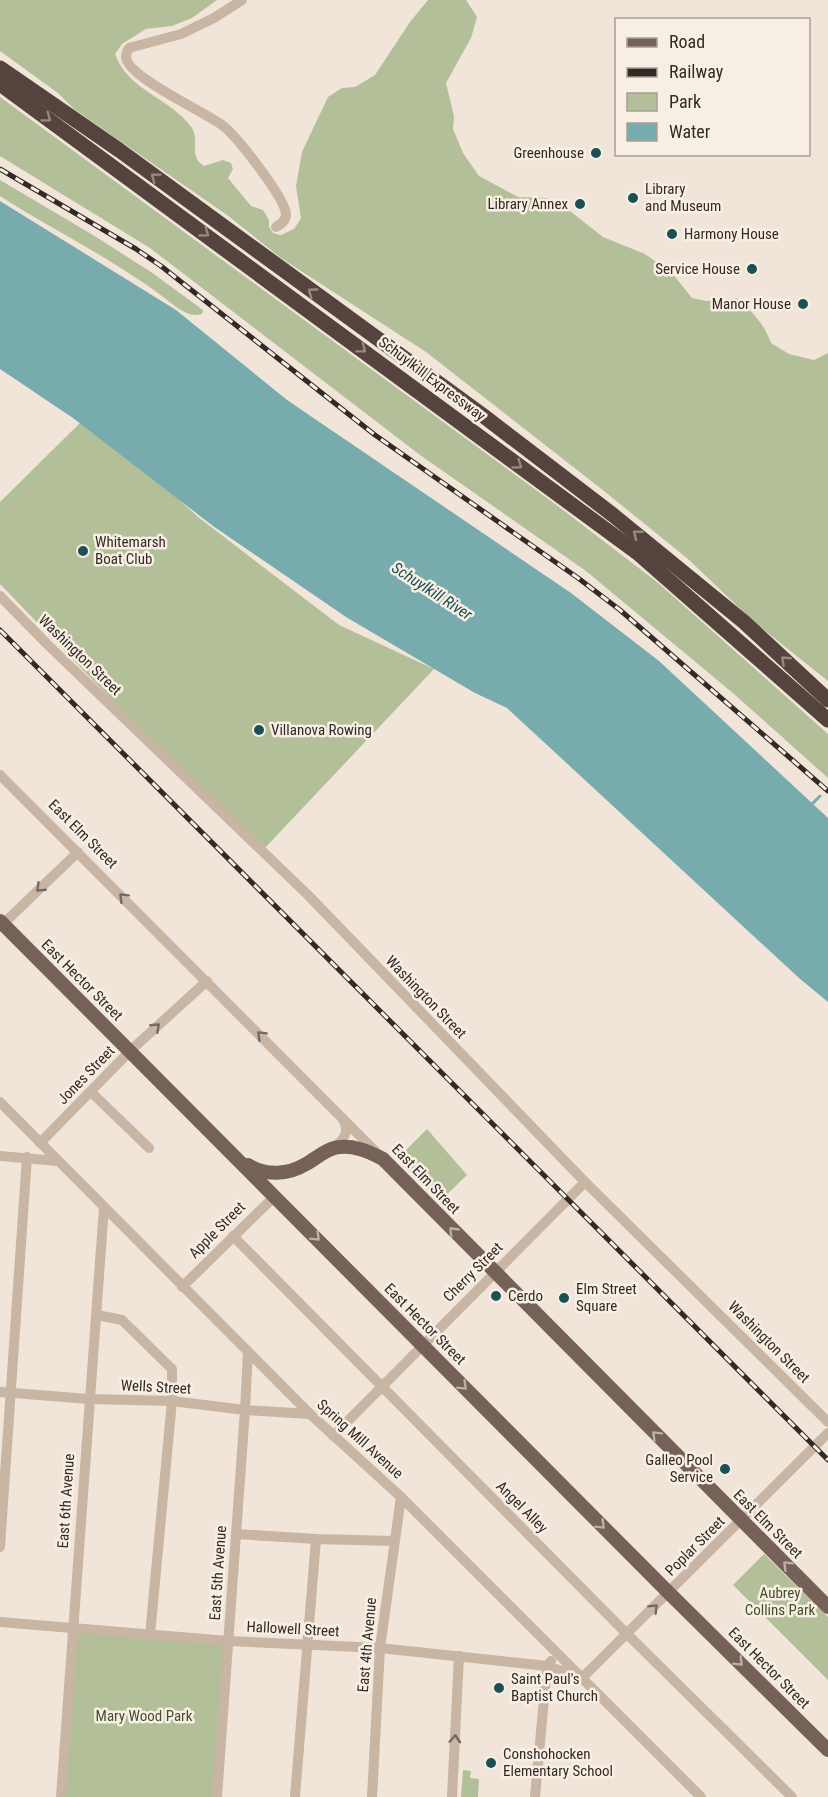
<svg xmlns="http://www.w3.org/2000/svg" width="828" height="1797" font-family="'Roboto Condensed',sans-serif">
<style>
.green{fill:#b2bf98}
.water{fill:#78abad}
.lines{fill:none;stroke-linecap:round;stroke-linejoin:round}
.stream{stroke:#78abad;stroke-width:3}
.minor{stroke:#c8b5a4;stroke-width:10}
.major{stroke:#756157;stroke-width:14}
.highway{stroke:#54443d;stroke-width:15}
.rail-casing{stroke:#332a26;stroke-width:5}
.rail{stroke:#f8efe4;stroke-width:3;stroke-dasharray:9;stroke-linecap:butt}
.oneway{stroke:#968880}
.oneway2{stroke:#76695f}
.oneway3{stroke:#bdafa5}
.poi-dot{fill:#1c5054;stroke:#f8efe4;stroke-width:2}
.labels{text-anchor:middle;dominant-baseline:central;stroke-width:5;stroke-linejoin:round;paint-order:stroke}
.poi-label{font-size:15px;fill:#332a26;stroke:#f8efe4;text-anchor:start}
.street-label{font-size:15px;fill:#332a26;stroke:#f8efe4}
.park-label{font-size:15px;fill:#43512a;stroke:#f8efe4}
.water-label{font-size:16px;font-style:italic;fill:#1c5054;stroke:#f8efe4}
</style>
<rect width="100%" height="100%" fill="#f0e5d8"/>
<g class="green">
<path d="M0,0H217L192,18L172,26L146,29L122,44L115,54C129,92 170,97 192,128C200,141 188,156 204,166L223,160L231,163L233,169L228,178L251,206L263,210L269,220V227L273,233L281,235L294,229L301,218L296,186L302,152L328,97L342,88L355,87L375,75L410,22L428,0H466L477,17L471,38L446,83L454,116L453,129L463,153L479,176L518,197L546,198L561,204L603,237L645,254L672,273L692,298L706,301L737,298C752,312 764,323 771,343L789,354L814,360L828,353V681L753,621L688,559L604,491L426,352L281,258L227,215L74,109L58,93L0,51Z"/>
<polygon points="0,97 559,507 657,582 828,734 828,778 734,694 586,571 420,455 150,248 0,156"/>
<path d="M0,180L93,235L151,272L203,310L202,314C187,319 173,304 162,296C111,258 53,230 0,196Z"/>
<polygon points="80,423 160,482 198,517 339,625 434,669 262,851 199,790 0,584 0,502"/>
<polygon points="427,1129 467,1175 440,1201 397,1159"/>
<polygon points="764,1554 828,1617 828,1680 733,1585"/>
<polygon points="72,1629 228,1641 217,1797 61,1797"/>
<polygon points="463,1770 471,1771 470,1778 479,1779 478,1797 461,1797"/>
</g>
<polygon class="water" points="0,201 176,310 287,400 571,593 659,661 828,818 828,1002 799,978 507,708 475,693 346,617 213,526 73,418 0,369"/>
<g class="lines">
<polyline class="stream" points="811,805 820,796"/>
<g class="minor">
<path d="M242,0L214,18L181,34L129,48C127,51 126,54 126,57C127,77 205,112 222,125C236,135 285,198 286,214C286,221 281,224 276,227"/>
<polyline points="0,596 47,644 308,895 585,1182 828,1422"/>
<polyline points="0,775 379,1155"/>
<polyline points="0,927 78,852"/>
<polyline points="91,1092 149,1148"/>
<polyline points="0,1102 310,1414 401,1497 701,1797"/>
<polyline points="40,1143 130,1051 207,981"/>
<path d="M333,1148C344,1140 351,1131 342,1118"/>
<polyline points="0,1156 57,1161"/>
<polyline points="233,1236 627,1634 792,1797"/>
<polyline points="182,1287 275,1196"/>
<polyline points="97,1315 122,1320 172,1369 172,1401 150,1635"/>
<polyline points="0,1392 89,1399 172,1401 245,1410 310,1414"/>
<polyline points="333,1436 585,1182"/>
<polyline points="236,1534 316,1539 394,1541"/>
<polyline points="0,1547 27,1157"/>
<polyline points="0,1622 228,1641 380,1648 547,1666 582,1678 828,1433"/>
<polyline points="61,1797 104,1207"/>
<polyline points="217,1797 245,1410 248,1351"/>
<polyline points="295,1797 316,1539"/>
<polyline points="372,1797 380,1648 401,1497"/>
<polyline points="452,1797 459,1656"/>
<polyline points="535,1797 547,1666 551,1661"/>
</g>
<g class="major">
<polyline points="0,921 669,1593 828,1750"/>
<path d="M248,1165C266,1176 288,1175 306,1164C315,1159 324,1151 334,1148C352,1144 368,1151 383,1159L828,1607"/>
</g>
<g class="highway">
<polyline points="0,68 119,150 481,414 613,515 744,622 828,700"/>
<polyline points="0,84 639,554 828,720"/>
</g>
<g class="rail-casing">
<g id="rail">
<polyline points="0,169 136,249 161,266 375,435 578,578 620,610 828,791"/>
<polyline points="0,630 828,1460"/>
</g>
</g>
<use href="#rail" class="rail"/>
</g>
<defs><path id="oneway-chevron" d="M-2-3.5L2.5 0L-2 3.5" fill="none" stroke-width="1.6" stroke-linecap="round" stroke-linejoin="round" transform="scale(1.5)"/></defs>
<g class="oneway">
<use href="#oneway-chevron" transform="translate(47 118) rotate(36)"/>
<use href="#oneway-chevron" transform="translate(155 177) rotate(-143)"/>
<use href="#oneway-chevron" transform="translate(205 233) rotate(36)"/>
<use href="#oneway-chevron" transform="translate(312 292) rotate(-144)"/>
<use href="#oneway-chevron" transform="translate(362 349) rotate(37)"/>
<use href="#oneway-chevron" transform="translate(518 465) rotate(36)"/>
<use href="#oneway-chevron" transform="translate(637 534) rotate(-141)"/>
<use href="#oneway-chevron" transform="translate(785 660) rotate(-137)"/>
</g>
<g class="oneway2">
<use href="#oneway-chevron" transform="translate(40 888) rotate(136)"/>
<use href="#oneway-chevron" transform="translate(123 897) rotate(-135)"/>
<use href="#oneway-chevron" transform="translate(156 1027) rotate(-43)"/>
<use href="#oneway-chevron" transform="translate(261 1035) rotate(-135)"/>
<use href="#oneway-chevron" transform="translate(654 1608) rotate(-45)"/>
<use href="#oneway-chevron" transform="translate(455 1739) rotate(-87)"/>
</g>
<g class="oneway3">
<use href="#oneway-chevron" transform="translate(453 1231) rotate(-134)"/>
<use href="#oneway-chevron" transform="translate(316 1237) rotate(45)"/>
<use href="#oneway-chevron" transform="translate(463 1386) rotate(45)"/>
<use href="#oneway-chevron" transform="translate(656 1435) rotate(-135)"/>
<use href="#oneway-chevron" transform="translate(601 1525) rotate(45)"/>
<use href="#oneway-chevron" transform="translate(787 1565) rotate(-135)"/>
<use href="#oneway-chevron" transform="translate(739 1662) rotate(45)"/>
</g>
<g class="poi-dot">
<circle cx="596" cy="153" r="6"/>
<circle cx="633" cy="198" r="6"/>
<circle cx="580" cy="204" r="6"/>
<circle cx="672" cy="234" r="6"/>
<circle cx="752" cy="269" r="6"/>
<circle cx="803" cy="304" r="6"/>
<circle cx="83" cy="551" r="6"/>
<circle cx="259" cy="730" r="6"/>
<circle cx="496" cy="1296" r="6"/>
<circle cx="564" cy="1298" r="6"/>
<circle cx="725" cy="1469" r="6"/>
<circle cx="499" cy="1688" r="6"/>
<circle cx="491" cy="1763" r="6"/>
</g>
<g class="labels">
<g class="poi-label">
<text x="584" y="153" text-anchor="end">Greenhouse</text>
<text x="645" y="189">Library<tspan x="645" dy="17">and Museum</tspan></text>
<text x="568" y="204" text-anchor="end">Library Annex</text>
<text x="684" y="234">Harmony House</text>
<text x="740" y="269" text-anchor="end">Service House</text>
<text x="791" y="304" text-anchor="end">Manor House</text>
<text x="95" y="542">Whitemarsh<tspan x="95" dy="17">Boat Club</tspan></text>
<text x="271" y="730">Villanova Rowing</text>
<text x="576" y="1289">Elm Street<tspan x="576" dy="17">Square</tspan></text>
<text x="508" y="1296">Cerdo</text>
<text x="713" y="1460" text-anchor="end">Galleo Pool<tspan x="713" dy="17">Service</tspan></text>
<text x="511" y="1679">Saint Paul's<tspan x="511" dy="17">Baptist Church</tspan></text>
<text x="503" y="1754">Conshohocken<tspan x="503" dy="17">Elementary School</tspan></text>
</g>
<g class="street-label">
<text transform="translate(432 379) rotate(37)">Schuylkill Expressway</text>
<text transform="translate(80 655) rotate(44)">Washington Street</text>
<text transform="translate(83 834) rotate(45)">East Elm Street</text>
<text transform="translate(82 980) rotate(45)">East Hector Street</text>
<text transform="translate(426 997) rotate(46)">Washington Street</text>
<text transform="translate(86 1075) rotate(-46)">Jones Street</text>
<text transform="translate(426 1179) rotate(46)">East Elm Street</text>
<text transform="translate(217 1230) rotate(-45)">Apple Street</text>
<text transform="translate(473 1272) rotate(-45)">Cherry Street</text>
<text transform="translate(425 1324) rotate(45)">East Hector Street</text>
<text transform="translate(769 1342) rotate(45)">Washington Street</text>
<text transform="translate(156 1387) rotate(3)">Wells Street</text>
<text transform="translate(360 1439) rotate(42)">Spring Mill Avenue</text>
<text transform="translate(66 1501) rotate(-86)">East 6th Avenue</text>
<text transform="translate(522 1507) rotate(45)">Angel Alley</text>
<text transform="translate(768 1524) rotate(45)">East Elm Street</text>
<text transform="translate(695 1546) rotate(-45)">Poplar Street</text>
<text transform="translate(218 1573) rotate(-86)">East 5th Avenue</text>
<text transform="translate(293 1629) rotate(3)">Hallowell Street</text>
<text transform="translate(367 1645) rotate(-85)">East 4th Avenue</text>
<text transform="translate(769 1668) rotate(45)">East Hector Street</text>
</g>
<g class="park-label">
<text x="780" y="1593">Aubrey<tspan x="780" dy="17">Collins Park</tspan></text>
<text x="144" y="1716">Mary Wood Park</text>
</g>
<g class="water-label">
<text transform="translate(432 591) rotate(33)">Schuylkill River</text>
</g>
</g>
<rect x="615" y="18" width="195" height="138" fill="#f8efe4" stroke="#a9a098" stroke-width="1.5"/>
<rect x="627" y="38" width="30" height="9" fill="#756157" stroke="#a9a098" stroke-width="1.5"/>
<text x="669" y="48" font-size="18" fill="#332a26">Road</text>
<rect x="627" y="68" width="30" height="9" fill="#332a26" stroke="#a9a098" stroke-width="1.5"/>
<text x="669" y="78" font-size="18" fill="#332a26">Railway</text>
<rect x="627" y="93" width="30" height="18" fill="#b2bf98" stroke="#a9a098" stroke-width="1.5"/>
<text x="669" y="108" font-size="18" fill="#332a26">Park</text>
<rect x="627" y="123" width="30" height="18" fill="#78abad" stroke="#a9a098" stroke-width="1.5"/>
<text x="669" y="138" font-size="18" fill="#332a26">Water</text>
</svg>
